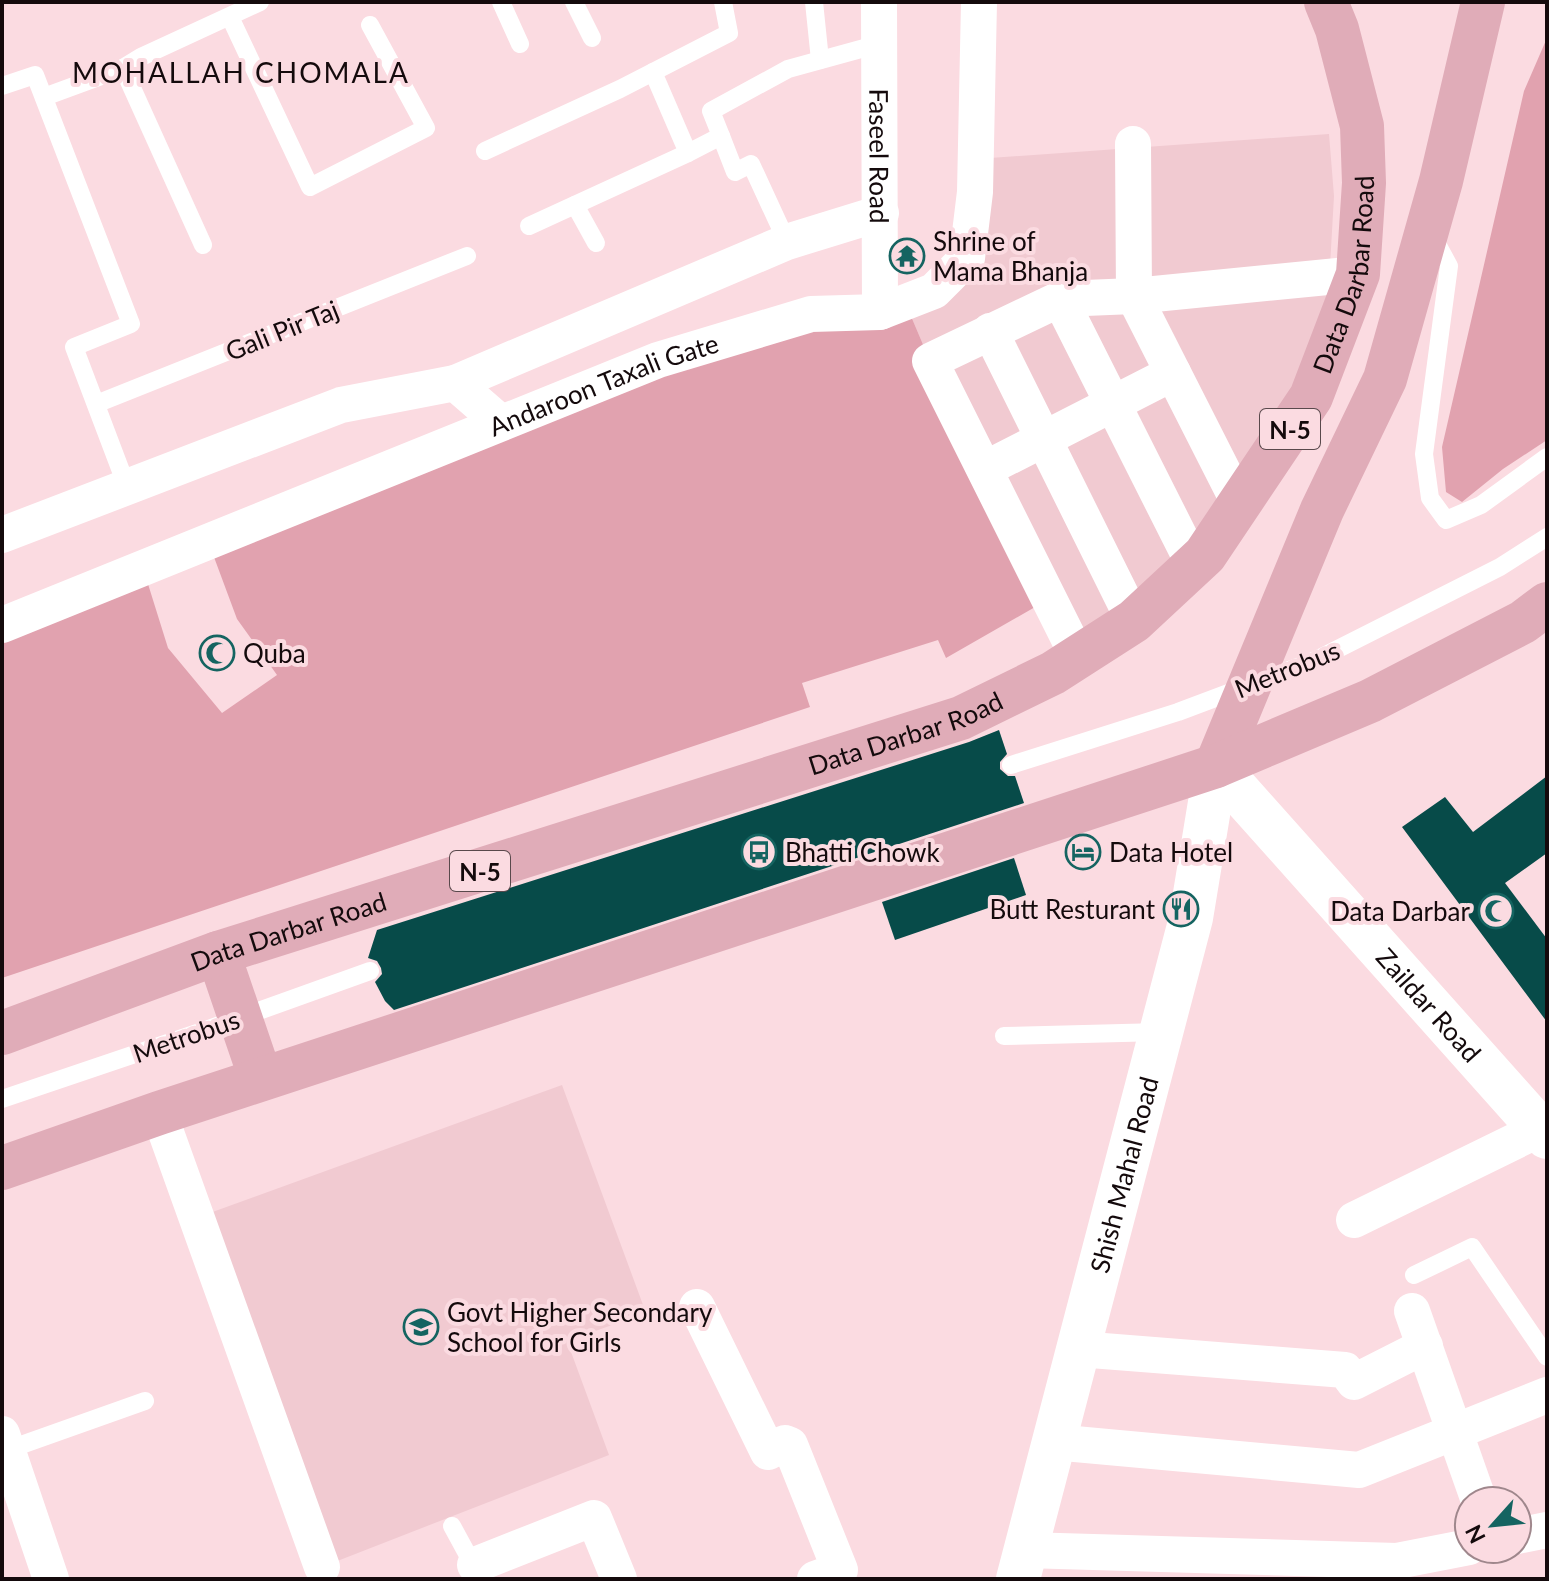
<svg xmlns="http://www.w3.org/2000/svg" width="1549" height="1581" font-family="Lato,sans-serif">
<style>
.built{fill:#f1cad1}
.green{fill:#e1a2af}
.building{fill:#074b49}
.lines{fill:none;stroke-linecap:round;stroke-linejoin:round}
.service{stroke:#fff;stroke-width:18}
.minor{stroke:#fff;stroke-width:36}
.tertiary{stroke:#fff;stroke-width:44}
.secondary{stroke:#fff;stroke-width:44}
.primary{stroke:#e0acb8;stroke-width:44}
.labels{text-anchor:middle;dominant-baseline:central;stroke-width:8;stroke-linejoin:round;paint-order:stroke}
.shield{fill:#fbdbe1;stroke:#59494c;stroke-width:2}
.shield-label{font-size:24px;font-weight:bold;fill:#140a0c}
.street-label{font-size:26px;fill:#140a0c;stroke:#fbdbe1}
.poi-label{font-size:26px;fill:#140a0c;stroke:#fbdbe1;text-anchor:start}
.neighbourhood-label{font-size:28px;letter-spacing:2px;fill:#140a0c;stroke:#fbdbe1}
</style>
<rect width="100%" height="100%" fill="#fbdbe1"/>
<g class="built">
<polygon points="1329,134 1334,196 1327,319 1254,485 1078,657 930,361 905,302 968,246 976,159"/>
<polygon points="562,1085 646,1313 567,1341 609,1455 322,1567 196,1218"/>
</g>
<g class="green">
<polygon points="1547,38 1547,440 1503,469 1462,502 1446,492 1442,447 1524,91"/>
<polygon points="905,302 930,361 1049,599 946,658 938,640 802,683 810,707 2,978 2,625 143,568 168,648 222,713 277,675 237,619 208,541 659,360"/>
</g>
<g class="building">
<polygon points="999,730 1007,754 1000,762 1000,769 1008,776 1015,776 1024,803 394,1010 385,1001 375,982 382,974 381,968 377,961 368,958 377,930 969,742"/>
<polygon points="1547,776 1547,853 1505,883 1547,939 1547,1022 1402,827 1445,797 1473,832"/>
<polygon points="1014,858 1026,895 895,940 882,902"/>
</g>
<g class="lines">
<g class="service">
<polyline points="501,2 520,44"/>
<polyline points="574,2 592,38"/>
<polyline points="814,2 820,60"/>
<polyline points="230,17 310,187 426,128 370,25"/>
<polyline points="123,68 203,245"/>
<polyline points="2,86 35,75 131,324 74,347 127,487"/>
<polyline points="44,97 123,68 141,57 260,2"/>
<polyline points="721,136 735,172 751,164 787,242"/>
<polyline points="485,151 620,89 729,33 723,2"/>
<polyline points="688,153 721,136 711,111 788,69 879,44"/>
<polyline points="575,205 596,243"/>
<polyline points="529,226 688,153 653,72"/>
<polyline points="1431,233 1449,266 1424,454 1430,498 1446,520 1481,505 1547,457"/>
<polyline points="96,404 467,256"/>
<polyline points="1011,765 1178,712 1316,660 1500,567 1547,537"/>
<polyline points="1004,1036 1161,1032"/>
<polyline points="2,1099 203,1031 370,971"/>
<polyline points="1414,1275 1472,1247 1547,1357"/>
<polyline points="7,1450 145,1401"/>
<polyline points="452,1526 477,1572"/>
</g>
<g class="minor">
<path id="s1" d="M879,2L880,312"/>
<polyline points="1133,144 1134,296 1240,505"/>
<polyline points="1060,299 1194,565"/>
<polyline points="990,331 1134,621"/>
<polyline points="455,383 787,242 881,213"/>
<polyline points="985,469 1173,373"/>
<polyline points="2,535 341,405 455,383 501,423"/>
<path id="s2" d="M2,625L658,360L811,314L880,312L934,291L967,258L975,192L979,2"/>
<polyline points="1078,657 930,361 1060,299 1134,296 1358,274"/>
<polyline points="159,1113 322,1567"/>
<polyline points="1354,1220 1540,1129"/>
<polyline points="697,1307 768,1452 785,1443 790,1445 840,1570 815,1579"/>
<polyline points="1412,1311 1479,1501"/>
<polyline points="1078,1349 1345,1370 1354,1382 1425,1346"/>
<polyline points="2,1434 51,1579"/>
<polyline points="1053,1442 1359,1470 1547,1395"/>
<polyline points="1517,1536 1547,1530"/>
<polyline points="1025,1550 1397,1561 1469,1547"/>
<polyline points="475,1565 594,1518 619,1579"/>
</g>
<path class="tertiary" id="s3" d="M1018,1579L1191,918L1216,766"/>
<path class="secondary" id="s4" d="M1216,766L1547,1137"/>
<g class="primary">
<polyline points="1216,766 1322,510 1385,379 1441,181 1483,2"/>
<polyline points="218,953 261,1079"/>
<path id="s5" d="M2,1033L218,953L961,718L1053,673L1134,621L1205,555L1311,397L1358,274L1364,183L1362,126L1337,29L1326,2"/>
<polyline points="2,1168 159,1113 1216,766 1370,701 1523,622 1547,604"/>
</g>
</g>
<defs>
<g id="temple-ring" transform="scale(1.8)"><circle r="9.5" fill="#fbdbe1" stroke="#156461" stroke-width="1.5"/><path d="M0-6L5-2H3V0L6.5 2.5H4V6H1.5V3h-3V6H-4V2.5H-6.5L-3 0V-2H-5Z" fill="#156461"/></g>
<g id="mosque-ring" transform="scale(1.8)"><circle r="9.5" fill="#fbdbe1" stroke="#156461" stroke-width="1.5"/><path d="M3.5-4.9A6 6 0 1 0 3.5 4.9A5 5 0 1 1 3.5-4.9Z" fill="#156461"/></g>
<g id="bus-ring" transform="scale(1.8)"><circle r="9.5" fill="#fbdbe1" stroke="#156461" stroke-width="1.5"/><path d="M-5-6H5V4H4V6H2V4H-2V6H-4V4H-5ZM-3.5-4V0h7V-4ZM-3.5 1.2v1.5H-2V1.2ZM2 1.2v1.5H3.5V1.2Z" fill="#156461"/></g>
<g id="hotel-ring" transform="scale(1.8)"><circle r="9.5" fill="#fbdbe1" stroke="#156461" stroke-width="1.5"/><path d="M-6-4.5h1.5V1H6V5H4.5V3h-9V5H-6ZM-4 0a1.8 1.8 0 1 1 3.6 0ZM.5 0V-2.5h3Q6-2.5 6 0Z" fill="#156461"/></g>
<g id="restaurant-ring" transform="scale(1.8)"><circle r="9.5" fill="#fbdbe1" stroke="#156461" stroke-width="1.5"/><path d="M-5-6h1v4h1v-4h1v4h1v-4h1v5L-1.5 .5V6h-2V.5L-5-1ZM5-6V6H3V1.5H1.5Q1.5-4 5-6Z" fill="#156461"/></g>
<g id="university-ring" transform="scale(1.8)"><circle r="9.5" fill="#fbdbe1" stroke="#156461" stroke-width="1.5"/><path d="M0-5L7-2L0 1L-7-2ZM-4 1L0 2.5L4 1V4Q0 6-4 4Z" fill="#156461"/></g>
</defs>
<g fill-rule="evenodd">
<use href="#temple-ring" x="907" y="256"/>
<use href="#mosque-ring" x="217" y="653"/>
<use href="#bus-ring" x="759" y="852"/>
<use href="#hotel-ring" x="1083" y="852"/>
<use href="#restaurant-ring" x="1181" y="909"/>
<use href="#mosque-ring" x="1496" y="911"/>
<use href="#university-ring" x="421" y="1327"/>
</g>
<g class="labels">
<g class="shield">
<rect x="1260" y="409" width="60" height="40" rx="6"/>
<rect x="450" y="851" width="60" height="40" rx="6"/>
</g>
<g class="shield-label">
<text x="1290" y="429">N-5</text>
<text x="480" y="871">N-5</text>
</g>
<g class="street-label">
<text stroke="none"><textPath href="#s1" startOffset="154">Faseel Road</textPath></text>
<text stroke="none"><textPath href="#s5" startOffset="1624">Data Darbar Road</textPath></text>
<text transform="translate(282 330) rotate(-22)">Gali Pir Taj</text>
<text stroke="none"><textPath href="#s2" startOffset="648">Andaroon Taxali Gate</textPath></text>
<text transform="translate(1287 669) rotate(-22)">Metrobus</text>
<text stroke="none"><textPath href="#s5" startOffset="952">Data Darbar Road</textPath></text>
<text stroke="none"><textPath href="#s5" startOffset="304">Data Darbar Road</textPath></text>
<text stroke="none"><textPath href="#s4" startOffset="320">Zaildar Road</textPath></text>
<text transform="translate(186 1036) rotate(-19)">Metrobus</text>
<text stroke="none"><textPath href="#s3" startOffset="418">Shish Mahal Road</textPath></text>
</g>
<g class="poi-label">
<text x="933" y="241">Shrine of<tspan x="933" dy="30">Mama Bhanja</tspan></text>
<text x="243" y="653">Quba</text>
<text x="785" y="852">Bhatti Chowk</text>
<text x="1109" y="852">Data Hotel</text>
<text x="1155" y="909" text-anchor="end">Butt Resturant</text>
<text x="1470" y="911" text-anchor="end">Data Darbar</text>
<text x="447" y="1312">Govt Higher Secondary<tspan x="447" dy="30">School for Girls</tspan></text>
</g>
<g class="neighbourhood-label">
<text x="241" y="72">MOHALLAH CHOMALA</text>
</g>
</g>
<rect width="1549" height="1581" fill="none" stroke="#140a0c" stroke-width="8"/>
<g transform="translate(1493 1525) rotate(243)"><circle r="38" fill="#fbdbe1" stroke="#9f878c" stroke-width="2"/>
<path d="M0-6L14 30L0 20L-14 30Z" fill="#156461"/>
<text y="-12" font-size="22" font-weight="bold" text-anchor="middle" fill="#140a0c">N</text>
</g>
</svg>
